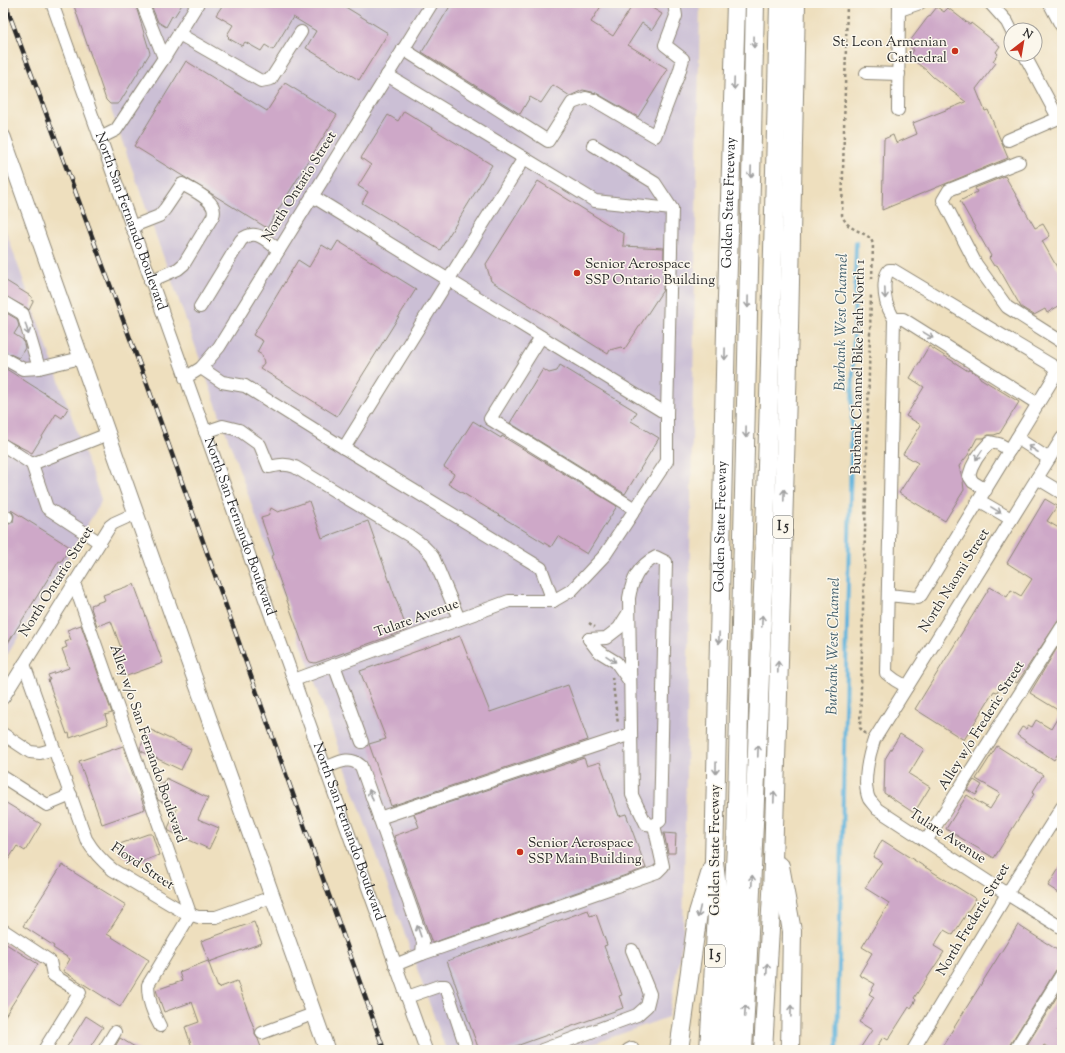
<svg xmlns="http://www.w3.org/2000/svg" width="1065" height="1053" font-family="'Sorts Mill Goudy',serif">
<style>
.industrial{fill:#cbbfd5}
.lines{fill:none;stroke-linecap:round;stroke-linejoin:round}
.stream{stroke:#60b3dc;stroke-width:4}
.building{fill:#cea8c8}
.minor-casing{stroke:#8c8574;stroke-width:14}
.major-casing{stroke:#8c8574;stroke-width:17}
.highway-casing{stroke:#8c8574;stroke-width:20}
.path{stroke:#8c8574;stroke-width:2.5;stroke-dasharray:3 3;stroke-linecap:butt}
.minor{stroke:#fff;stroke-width:12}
.major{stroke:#fff;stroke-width:15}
.highway{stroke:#fff;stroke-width:18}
.rail-casing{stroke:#2b2b2b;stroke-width:4.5}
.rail{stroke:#fbf7ec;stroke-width:3;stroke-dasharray:9;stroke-linecap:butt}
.oneway{stroke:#a0a0a0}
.poi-dot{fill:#c8321e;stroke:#fbf7ec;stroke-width:1.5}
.labels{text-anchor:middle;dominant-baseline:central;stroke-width:3;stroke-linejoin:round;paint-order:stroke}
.shield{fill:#fbf7ec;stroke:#696865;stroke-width:1}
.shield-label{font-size:13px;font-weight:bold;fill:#2b2b2b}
.poi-label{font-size:14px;fill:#2b2b2b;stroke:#fbf7ec;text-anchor:start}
.street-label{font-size:14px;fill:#2b2b2b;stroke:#fbf7ec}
.water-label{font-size:15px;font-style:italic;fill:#3e5b69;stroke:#fbf7ec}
</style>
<rect width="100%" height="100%" fill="#fbf7ec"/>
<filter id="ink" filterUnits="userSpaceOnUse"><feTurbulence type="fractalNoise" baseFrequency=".025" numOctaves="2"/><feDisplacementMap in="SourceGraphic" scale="8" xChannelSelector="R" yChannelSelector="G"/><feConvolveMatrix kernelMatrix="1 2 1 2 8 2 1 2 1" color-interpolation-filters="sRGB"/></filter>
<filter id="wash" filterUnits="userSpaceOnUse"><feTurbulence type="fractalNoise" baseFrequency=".012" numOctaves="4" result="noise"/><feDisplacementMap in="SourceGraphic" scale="16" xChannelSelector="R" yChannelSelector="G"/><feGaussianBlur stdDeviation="0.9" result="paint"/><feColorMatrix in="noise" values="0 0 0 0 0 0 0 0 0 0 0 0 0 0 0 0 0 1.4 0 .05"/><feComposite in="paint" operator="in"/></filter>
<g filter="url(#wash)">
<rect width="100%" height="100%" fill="#eedfbe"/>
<g class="industrial">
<polygon points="73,3 700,3 683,938 668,1017 576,1050 446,1050"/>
<polygon points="3,223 101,499 100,504 3,662"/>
</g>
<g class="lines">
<polyline class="stream" points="837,1050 856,242"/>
</g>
<g id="blocks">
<g class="building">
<polygon points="73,3 135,3 150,53 120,102 117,104 110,104 106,100"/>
<polygon points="150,3 183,3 174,17 172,16 166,27 158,22"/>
<polygon points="224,3 339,3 388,33 359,80 306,48 316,31 293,17 273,50 265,45 261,51 245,42 242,46 228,38 229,37 227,35 233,25 216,15"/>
<polygon points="452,3 603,3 591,22 613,36 634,3 644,3 662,14 652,30 642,23 628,45 668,69 638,117 596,93 583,90 570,96 553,85 541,103 530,97 520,114 422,52"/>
<polygon points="937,7 944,12 948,8 970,25 971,23 1000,46 996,52 998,54 993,61 996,63 976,89 985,111 988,110 1008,158 882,210 884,139 893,135 896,143 917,134 913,123 966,102 933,77 926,70 909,57 914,50 907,45 928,17 929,17"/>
<polygon points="186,61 267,111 285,83 337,115 267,228 134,146"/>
<polygon points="404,111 492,165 440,250 362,203 368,192 358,186 371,165 361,158 388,115 398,121"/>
<polygon points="1005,176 1035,228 1043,224 1050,236 1042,241 1062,276 1062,304 1047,313 1045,309 1034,315 1021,307 997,265 994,266 989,258 991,256 960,201 977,192 975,188"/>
<polygon points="538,181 624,234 623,246 664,248 663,290 624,350 621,347 610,350 608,354 491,281 486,264"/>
<polygon points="338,241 416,289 337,416 260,368 264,363 262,355 257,352 263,341 253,335 298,260 309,267 322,245 332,251"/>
<polygon points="3,279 32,297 33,302 29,310 27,308 3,295"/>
<polygon points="3,311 17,319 19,326 14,334 23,340 25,348 19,358 3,351"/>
<polygon points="929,346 968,371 969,369 980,377 980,378 1019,402 1000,433 994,435 988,435 984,438 977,438 968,455 959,466 963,481 964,490 945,521 899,493 918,463 903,454 921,425 906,416 924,387 910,378"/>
<polygon points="560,365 637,412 631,421 659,438 625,494 510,423 543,369 549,373 557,371"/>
<polygon points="3,367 68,408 62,418 56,414 32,453 3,438"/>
<polygon points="473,421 501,438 502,436 617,506 587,554 558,536 551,547 448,484 454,474 444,467"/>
<polygon points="1045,499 1057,506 1047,521 1062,530 1062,615 1017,683 1012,680 1008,686 1003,682 997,692 994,691 964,740 915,709 990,587 1007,597 1011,590 1021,596 1032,579 1007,563"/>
<polygon points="309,501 322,538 368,521 407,630 315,663 310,662 308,659 271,556 274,555 261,518 268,516 271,508 278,512"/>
<polygon points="11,510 70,547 61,562 59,561 3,651 3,524 9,524 13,522 14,515"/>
<polygon points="134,584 163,663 124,677 115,650 121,648 111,621 97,626 91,608 92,607 91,605 105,600 103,595"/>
<polygon points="81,625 112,713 105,715 108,724 70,738 69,733 67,734 56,703 48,680 50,680 48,675 69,668 62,649 67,647 65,642 71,640 67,630"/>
<polygon points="460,636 490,712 568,685 588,740 391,806 369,744 386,739 360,671"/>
<polygon points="1057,648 1062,651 1062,747 1054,760 1017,735 1022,727 1026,729 1028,725 1032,727 1036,720 1051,729 1061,712 1030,693"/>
<polygon points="149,729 191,749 181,770 141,751 140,748"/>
<polygon points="900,734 924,749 909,774 930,787 914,813 884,793 885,759"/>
<polygon points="123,746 145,809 102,824 79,761"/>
<polygon points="997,746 1043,775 1032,793 1034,794 994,858 946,829 967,795 990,809 1000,793 976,779"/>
<polygon points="584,758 587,766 600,762 619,816 626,814 646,868 432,943 394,836 419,827 414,814"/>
<polygon points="166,778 208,798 198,819 219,828 209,849 169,831 168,828 177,809 158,800 155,792 160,782 164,784"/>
<polygon points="974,780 982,785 976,795 967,790"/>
<polygon points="3,801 41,824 25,851 17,846 3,868"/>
<polygon points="664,833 676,834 675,853 668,853"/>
<polygon points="148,834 152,834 159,855 136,864 120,854 117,845"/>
<polygon points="882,840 976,899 953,935 944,930 934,946 944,952 914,998 916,1000 911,1008 909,1007 888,1040 883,1037 875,1050 859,1050 872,1030 859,1022 874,997 869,994 875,984 859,975 872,953 862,947 889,903 865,888 882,862 873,857"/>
<polygon points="1062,864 1062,895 1048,886"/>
<polygon points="62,865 126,905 107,934 149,960 120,1007 63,971 70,959 53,948 54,946 23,926"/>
<polygon points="588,910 590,916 596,914 607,945 604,946 622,995 619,996 623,1008 505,1050 479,1050 447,961"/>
<polygon points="254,922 262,943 209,962 201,941"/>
<polygon points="1018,925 1062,953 1062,962 1056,970 1009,1046 1008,1050 940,1050"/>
<polygon points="3,942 38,964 3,1019"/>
<polygon points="208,961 218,988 237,981 255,1031 255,1035 258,1039 262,1050 193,1050 185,1027 199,1022 192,1002 164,1012 156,990 182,981 179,972"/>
<polygon points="1061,990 1062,991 1062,1023 1057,1031 1062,1035 1062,1050 1052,1050 1044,1045 1041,1050 1024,1050"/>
<polygon points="86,1016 103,1027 88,1050 65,1050"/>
<polygon points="120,1038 140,1050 113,1050"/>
</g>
</g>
</g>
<g filter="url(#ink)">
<use href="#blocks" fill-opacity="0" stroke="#8c8574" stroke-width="1"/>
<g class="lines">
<g class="minor-casing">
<g id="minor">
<path id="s1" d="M52,3L426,1050"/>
<polyline points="142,3 164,58"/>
<polyline points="990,3 1007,22 1011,30"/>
<polyline points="900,10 920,3"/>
<polyline points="179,34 261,81 271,79 301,32"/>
<polyline points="403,49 548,141 572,103 586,98 594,100 655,136 679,73 683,59 665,45 676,16 674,3"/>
<polyline points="1024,54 1056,114 1062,117"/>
<polyline points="866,73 899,74"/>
<polyline points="898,110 899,3"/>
<polyline points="100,138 116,130 164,58 198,3"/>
<polyline points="1008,140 1061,117"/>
<polyline points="593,145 655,183 672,209"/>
<polyline points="1019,162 949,190 943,200 976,264 1007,307 1062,342"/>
<polyline points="312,196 667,414 672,209 595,201 387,75"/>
<path d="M131,227L159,216L165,209L182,184C192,190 219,201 213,216L184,264L178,269L150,281"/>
<polyline points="3,302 23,314 39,368"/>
<path d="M200,307L241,240C256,227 266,241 279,250"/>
<polyline points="894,319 903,319 1038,404"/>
<polyline points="541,337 490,419 635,509"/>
<polyline points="3,358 23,369 39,368 81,358"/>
<polyline points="201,368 222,382 245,386 344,448 524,158"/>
<polyline points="185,378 201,368 219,347 432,3"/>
<path d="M205,432L223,426L239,430L260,445L269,467C279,465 285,463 295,467L410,536C419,542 427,548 433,557L459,619"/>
<polyline points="1017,438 1049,459"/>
<path d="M1062,438L874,740C869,755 862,783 869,799C871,802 875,806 877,809L1007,894L1062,928"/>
<polyline points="3,445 32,464 47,508 99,542"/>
<polyline points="344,448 541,568 553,601"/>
<polyline points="32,464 108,434"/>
<polyline points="1037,478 1062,493"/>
<path d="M986,490L973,482L969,476C972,463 981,451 990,442L999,444L1010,450"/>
<polyline points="980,501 1011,519"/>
<polyline points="3,516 7,517"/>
<path d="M656,557L666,562L660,821L654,825L646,824L632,795L629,598C632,580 638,566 656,557Z"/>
<polyline points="74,583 191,916"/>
<path d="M888,595L918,598L921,595L1056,374L1053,366L893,270H889C883,277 884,292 886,301C887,307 891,313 894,319L886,673L895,680L907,687"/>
<polyline points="553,601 572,590 605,555 667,461 667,414"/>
<polyline points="589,639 598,651 616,662 630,682"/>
<polyline points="589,639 606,638 619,628 629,612"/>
<path d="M24,664L86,839C93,851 102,861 113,870L182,911L198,917H216L272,897"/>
<polyline points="334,665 362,742"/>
<polyline points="294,680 509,601 553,601"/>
<polyline points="3,698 110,526 114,523 136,513"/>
<polyline points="3,734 30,752 40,753 54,749"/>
<path d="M325,768C338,763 349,755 361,766L423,942L422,954L395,965"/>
<polyline points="3,777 47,805 71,795"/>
<polyline points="379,818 631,734"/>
<polyline points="926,841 1062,627"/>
<polyline points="3,930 50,961 53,975 80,992 44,1050"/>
<polyline points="422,954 657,872 663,866 654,825"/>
<polyline points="407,997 439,986 445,986 447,990 467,1050"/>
<path d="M160,1026C153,1013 148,1001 148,985L190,915"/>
<polyline points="262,1033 313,1014"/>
<polyline points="104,1050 115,1032"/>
<polyline points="542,1050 637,1015 647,1006 650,994 632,950"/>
<polyline points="628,1050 632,1048"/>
<polyline points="913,1050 1007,894 1062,807"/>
<polyline points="1015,1050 1062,974"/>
</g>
</g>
<g class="major-casing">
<g id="major">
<polyline points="1051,3 1062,24"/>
<polyline points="3,137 156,570 327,1050"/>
</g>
</g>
<g class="highway-casing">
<g id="highway">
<polyline points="780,866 792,931 790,1050"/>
<polyline points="679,1050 698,913 712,868"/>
<path id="s2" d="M709,1050L718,897L714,862L726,330L736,3"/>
<polyline points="726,1050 736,846 755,3"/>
<path d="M743,1050C762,701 771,352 779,3"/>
<polyline points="763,1050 772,894 789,328 796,3"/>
</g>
</g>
<g class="path">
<path d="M847,3L842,215C848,231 860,229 871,239L873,244L872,280"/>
<polyline points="589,623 595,627"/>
<polyline points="612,677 618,724"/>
<polyline points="866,734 860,728 871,293"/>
</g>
<use href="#minor" class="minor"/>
<use href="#major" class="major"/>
<use href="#highway" class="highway"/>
<g class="rail-casing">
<polyline id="rail" points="5,3 147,384 384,1050"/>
</g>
<use href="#rail" class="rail"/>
</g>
<defs><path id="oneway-shaft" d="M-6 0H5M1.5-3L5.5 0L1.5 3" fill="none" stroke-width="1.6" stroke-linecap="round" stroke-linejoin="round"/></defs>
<g class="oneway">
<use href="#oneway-shaft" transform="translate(754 42) rotate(91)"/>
<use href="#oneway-shaft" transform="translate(734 84) rotate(92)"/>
<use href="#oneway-shaft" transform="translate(751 172) rotate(92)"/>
<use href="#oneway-shaft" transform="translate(885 293) rotate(88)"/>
<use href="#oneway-shaft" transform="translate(748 302) rotate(91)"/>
<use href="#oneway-shaft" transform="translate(27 329) rotate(74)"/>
<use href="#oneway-shaft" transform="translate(928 335) rotate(32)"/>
<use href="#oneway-shaft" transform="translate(725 354) rotate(91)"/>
<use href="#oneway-shaft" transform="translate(746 432) rotate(91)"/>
<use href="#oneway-shaft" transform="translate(1033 449) rotate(-147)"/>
<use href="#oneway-shaft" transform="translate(979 455) rotate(123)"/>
<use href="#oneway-shaft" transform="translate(784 495) rotate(-88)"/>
<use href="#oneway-shaft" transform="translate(996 510) rotate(31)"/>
<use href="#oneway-shaft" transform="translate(762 621) rotate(-88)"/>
<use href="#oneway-shaft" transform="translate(719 638) rotate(91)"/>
<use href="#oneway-shaft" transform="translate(611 659) rotate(34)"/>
<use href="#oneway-shaft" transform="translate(778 667) rotate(-88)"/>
<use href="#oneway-shaft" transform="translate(758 751) rotate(-88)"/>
<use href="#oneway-shaft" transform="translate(716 768) rotate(91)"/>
<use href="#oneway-shaft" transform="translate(371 795) rotate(-110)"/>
<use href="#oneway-shaft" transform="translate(774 797) rotate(-88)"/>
<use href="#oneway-shaft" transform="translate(752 881) rotate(-87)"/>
<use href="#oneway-shaft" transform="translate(699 912) rotate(103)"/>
<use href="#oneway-shaft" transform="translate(419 931) rotate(-109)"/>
<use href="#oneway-shaft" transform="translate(767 969) rotate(-87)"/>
<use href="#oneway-shaft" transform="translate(745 1011) rotate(-87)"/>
<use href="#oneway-shaft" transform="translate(791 1011) rotate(-89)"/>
</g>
</g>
<g class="poi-dot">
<circle cx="955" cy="51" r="4"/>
<circle cx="577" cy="273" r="4"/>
<circle cx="520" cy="852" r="4"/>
</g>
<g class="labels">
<g class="shield">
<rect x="773" y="516" width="20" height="22" rx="3"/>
<rect x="705" y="945" width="20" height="22" rx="3"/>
</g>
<g class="shield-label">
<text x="783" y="527">I 5</text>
<text x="715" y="956">I 5</text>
</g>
<g class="poi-label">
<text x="947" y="43" text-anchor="end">St. Leon Armenian<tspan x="947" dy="16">Cathedral</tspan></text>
<text x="585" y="265">Senior Aerospace<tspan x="585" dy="16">SSP Ontario Building</tspan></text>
<text x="528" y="844">Senior Aerospace<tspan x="528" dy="16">SSP Main Building</tspan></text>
</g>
<g class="street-label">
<text transform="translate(300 187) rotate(-58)">North Ontario Street</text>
<text stroke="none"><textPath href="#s2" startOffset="848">Golden State Freeway</textPath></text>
<text stroke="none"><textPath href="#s1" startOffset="232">North San Fernando Boulevard</textPath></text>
<text transform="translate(859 367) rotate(-89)">Burbank Channel Bike Path North 1</text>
<text stroke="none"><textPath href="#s1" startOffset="556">North San Fernando Boulevard</textPath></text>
<text stroke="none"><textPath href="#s2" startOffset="524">Golden State Freeway</textPath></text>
<text transform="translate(955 581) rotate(-58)">North Naomi Street</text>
<text transform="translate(57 582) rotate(-58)">North Ontario Street</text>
<text transform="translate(417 619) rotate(-20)">Tulare Avenue</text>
<text transform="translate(982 726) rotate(-58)">Alley w/o Frederic Street</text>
<text transform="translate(147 744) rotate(71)">Alley w/o San Fernando Boulevard</text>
<text stroke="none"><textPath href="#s1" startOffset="880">North San Fernando Boulevard</textPath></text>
<text transform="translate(947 837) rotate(33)">Tulare Avenue</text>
<text transform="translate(716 850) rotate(-90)">Golden State Freeway</text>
<text transform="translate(142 867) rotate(34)">Floyd Street</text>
<text transform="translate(974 920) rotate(-59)">North Frederic Street</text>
</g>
<g class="water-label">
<text transform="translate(842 322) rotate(-89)">Burbank West Channel</text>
<text transform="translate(834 646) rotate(-89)">Burbank West Channel</text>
</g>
</g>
<rect width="1065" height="1053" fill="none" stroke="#fbf7ec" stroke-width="16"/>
<g transform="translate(1023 42) rotate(31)"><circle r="19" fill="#fbf7ec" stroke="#a8a59f"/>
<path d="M0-3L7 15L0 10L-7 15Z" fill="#c8321e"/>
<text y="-6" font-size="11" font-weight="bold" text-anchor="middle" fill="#2b2b2b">N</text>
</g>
</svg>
